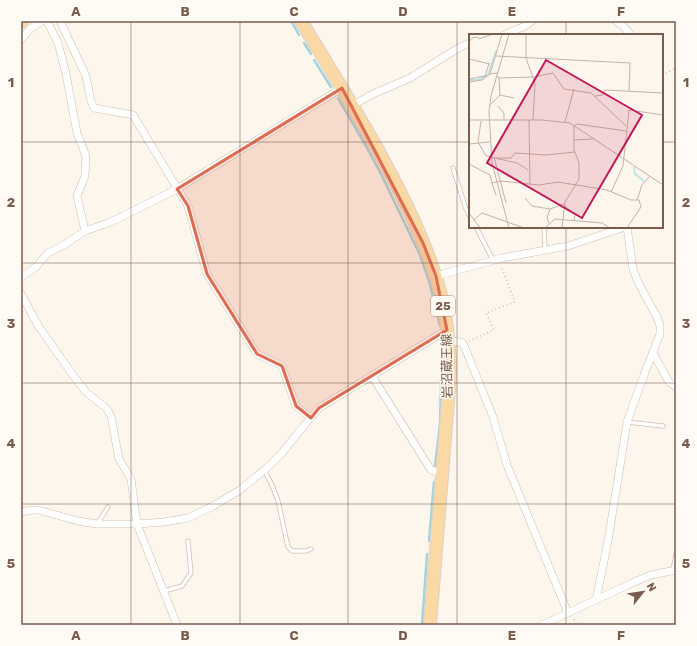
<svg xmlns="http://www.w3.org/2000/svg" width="697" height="646" font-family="Rubik,'Noto Sans JP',sans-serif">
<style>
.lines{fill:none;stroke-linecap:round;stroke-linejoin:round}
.stream{stroke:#a5d3da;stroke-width:2.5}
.service-casing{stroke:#d1beb0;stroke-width:5}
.minor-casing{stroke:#d1beb0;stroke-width:8}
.primary-casing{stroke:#dad1cd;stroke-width:14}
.path{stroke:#d9b8a5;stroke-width:1.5;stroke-dasharray:1 3;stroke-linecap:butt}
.service{stroke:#fff;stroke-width:3.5}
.minor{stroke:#fff;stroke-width:7}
.primary{stroke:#fbd9a5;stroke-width:12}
.marked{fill:#dc6d51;fill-opacity:0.2;stroke:#dc6d51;stroke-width:3;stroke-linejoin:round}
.grid{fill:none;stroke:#7a5c4d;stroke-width:1;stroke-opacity:0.55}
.labels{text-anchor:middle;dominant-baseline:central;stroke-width:3;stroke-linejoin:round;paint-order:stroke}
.shield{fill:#fffaf3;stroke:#a28b7f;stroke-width:1}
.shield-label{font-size:12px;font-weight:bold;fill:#7a5c4d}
.street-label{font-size:13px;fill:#7a5c4d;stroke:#fffaf3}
.inset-river{fill:none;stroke:#bfe3e8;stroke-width:2}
.inset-road{fill:none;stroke:#c5b3a7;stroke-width:1}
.view{fill:#c2185b;fill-opacity:0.15;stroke:#c2185b;stroke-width:2}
.inset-edge{fill:none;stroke:#7a5c4d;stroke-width:2}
.neatline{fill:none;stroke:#7a5c4d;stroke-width:1.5}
.grid-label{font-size:13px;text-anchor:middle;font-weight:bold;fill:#7a5c4d}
</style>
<rect width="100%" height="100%" fill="#fdf6ec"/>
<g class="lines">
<g class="stream">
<polyline points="291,21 299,35"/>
<polyline points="304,43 311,54"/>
<polyline points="314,60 331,87"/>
<polyline points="338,98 366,146 380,172 420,255 430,284 440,326"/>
<polyline points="435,467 440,424 442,347"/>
<polyline points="429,541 434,482"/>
<polyline points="422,625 427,554"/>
</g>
<g class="service-casing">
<g id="service">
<polyline points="453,168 466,209 470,217"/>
<polyline points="476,227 493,260"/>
<polyline points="544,227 545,250"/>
<polyline points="627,422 663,426"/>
<polyline points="264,470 272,485 278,501 288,547 292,551 306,551 311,549"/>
<polyline points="98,523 108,507"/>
<polyline points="673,570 676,554"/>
<polyline points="164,591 182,586 191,573 188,541"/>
</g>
</g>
<g class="minor-casing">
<g id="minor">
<polyline points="47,21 58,43 66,74 77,133 86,156 85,176 77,196 85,231"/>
<polyline points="60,21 86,76 91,101 94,108 133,115 188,206 207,274 257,354 282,366 296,406 311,418"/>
<polyline points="616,21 623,26 631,35"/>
<polyline points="504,35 525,26 532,21"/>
<polyline points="21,40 30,29 42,21"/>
<polyline points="353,105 373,94 410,78 460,47 470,43"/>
<polyline points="436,276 502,258 568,246 625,227"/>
<polyline points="21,277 36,267 48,253 64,245 85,231 111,222 177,189 342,88"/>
<polyline points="21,294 39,327 75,378 86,392 106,408 111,416 119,459 131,479 137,524 177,625"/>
<polyline points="448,340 463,343 493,417 507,465 568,613"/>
<polyline points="653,353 669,382 676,387"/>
<polyline points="372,376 431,470 443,473"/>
<polyline points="21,512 32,510 38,510 78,521 97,524 137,524 164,522 188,518 213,506 240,490 268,467 282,453 302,428 319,408 447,330"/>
<polyline points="596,600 608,541 622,454 627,422 644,375 660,334 660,326 657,317 638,282 633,269 627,227"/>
<polyline points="542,625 632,583 651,575 676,570"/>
</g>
</g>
<g class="primary-casing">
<g id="primary">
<path d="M301,21C341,87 382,151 414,221C426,248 437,275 443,304C448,328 450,351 450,376L430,625"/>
<polyline points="21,22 22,21"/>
</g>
</g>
<g class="path">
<polyline points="662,75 676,68"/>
<polyline points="469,341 494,330 486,313 515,302 501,266"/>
<polyline points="574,619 577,625"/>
</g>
<use href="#service" class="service"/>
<use href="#minor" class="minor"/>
<use href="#primary" class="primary"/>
</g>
<path class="marked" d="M342,88L423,243L436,276L447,330L319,408L311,418L296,406L282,366L257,354L207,274L188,206L177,189Z"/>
<path class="grid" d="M131,21V625M240,21V625M348,21V625M457,21V625M566,21V35M21,142H470M662,142H676M566,227V625M21,263H676M21,383H676M21,504H676"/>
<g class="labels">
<rect class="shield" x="431" y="296" width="24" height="20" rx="3"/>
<g class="shield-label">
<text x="443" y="306">25</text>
</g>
<g class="street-label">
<text transform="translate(447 366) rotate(-91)">岩沼蔵王線</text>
</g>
</g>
<g transform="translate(469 34)">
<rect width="194" height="194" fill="#fdf6ec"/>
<path class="inset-river" d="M0,46H9L19,41L27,17M165,133L166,140L175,147"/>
<path class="inset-road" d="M40,0L22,62L20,77L23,129L40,194M57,0V24L66,50L64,86M0,8L3,4L8,3L10,5L24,0M27,22L161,29L160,57M0,25L21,30M21,40L33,0M28,42L30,44L65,43L84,39L95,55L122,59L157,92M30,44L31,61M0,45L16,42L20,30M0,48L13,46L21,40L28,39M126,62L134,61L136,56L194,59M21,71L31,61L45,64M29,72L35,79V86M0,86H73L101,89L194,151M60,86L61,151M12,87L9,108L17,122L48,129L59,136M96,88L105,55M106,91L108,90L157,97M105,106L124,105M0,110L21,108M25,123L37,169M26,124H42L46,119L76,121L106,118M0,130L21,141L23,149L32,147L70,151L89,148L138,156L162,166H170L172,173L158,194M23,149L27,161M142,158L154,132L160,76L194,81M56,164L63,172L81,175M168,166L173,151L181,142M95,171L106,181L105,187M0,179L11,194M5,186L13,179L55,194M80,189L78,184L81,175L95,170M76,194L86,185L133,189L141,194M93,194L96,168L110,145V129L105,116V91"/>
<path class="view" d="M77,26L173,81L113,184L18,129Z"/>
<rect width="194" height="194" class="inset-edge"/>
</g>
<rect width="697" height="646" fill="none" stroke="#fffaf3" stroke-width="44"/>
<g transform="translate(643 592) rotate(60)" stroke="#fffaf3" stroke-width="3" paint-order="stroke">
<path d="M0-3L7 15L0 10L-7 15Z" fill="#7a5c4d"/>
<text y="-6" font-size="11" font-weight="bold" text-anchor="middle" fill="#7a5c4d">N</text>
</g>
<rect x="22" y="22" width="653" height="602" class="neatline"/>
<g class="grid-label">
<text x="76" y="16">A</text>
<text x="185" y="16">B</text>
<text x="294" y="16">C</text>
<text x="403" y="16">D</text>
<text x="512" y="16">E</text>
<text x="621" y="16">F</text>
<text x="11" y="87">1</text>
<text x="686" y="87">1</text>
<text x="11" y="207">2</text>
<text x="686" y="207">2</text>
<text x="11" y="328">3</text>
<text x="686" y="328">3</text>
<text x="11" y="448">4</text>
<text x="686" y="448">4</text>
<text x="11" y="568">5</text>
<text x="686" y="568">5</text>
<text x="76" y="640">A</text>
<text x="185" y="640">B</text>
<text x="294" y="640">C</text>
<text x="403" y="640">D</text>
<text x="512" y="640">E</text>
<text x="621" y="640">F</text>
</g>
</svg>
